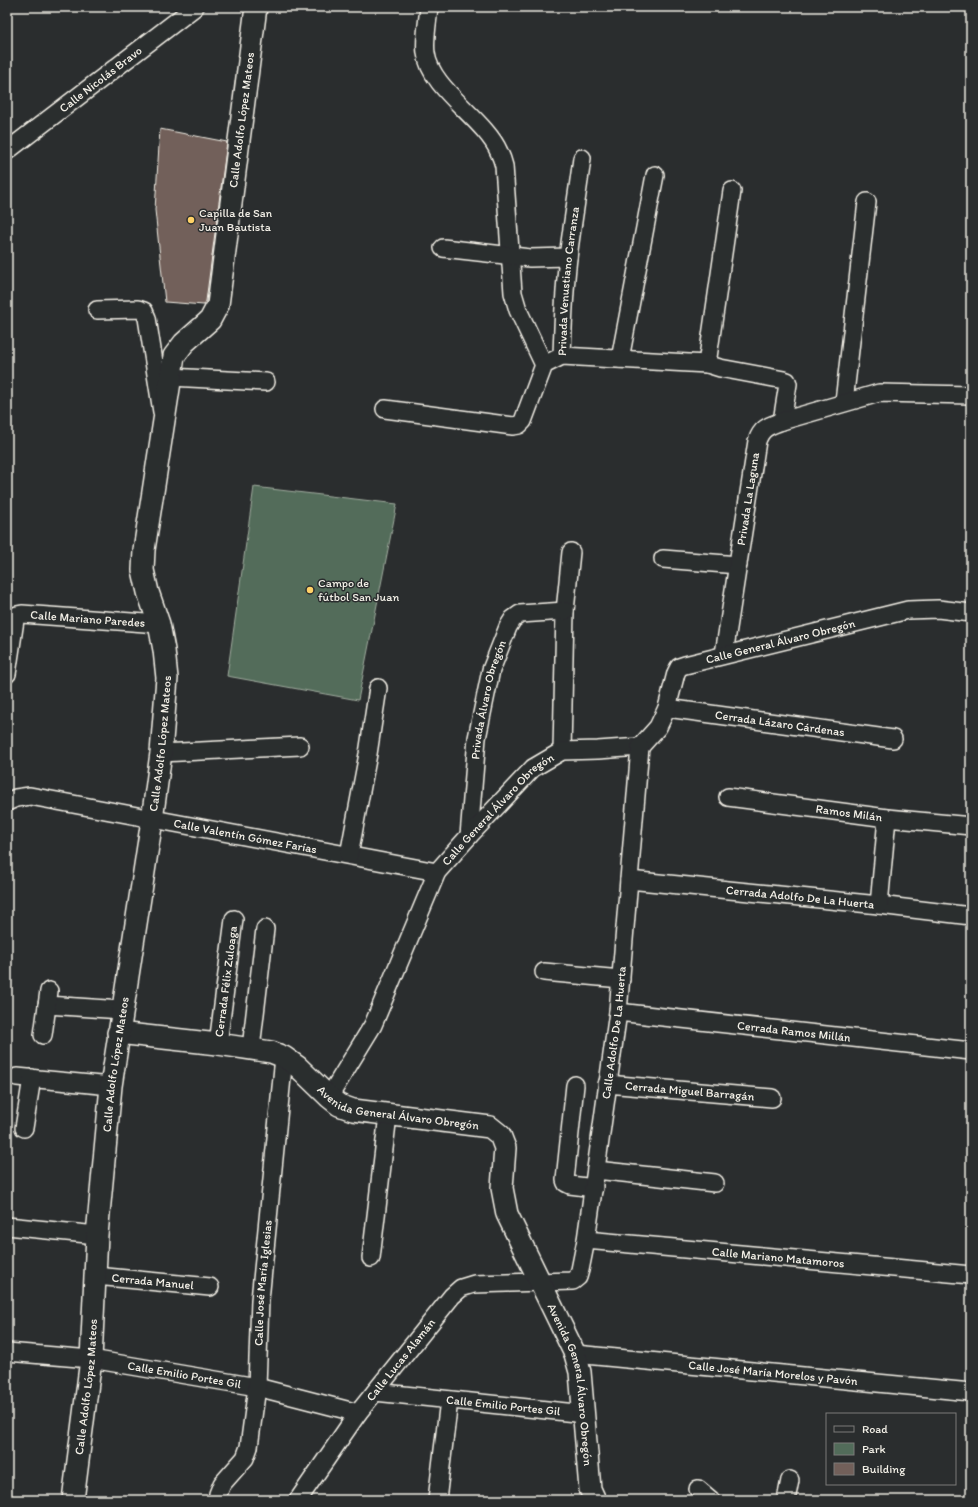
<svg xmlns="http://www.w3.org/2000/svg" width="978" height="1507" font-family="Itim,sans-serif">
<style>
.green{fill:#526c5a;stroke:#a3aea1}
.building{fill:#72605a;stroke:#f4f1e8}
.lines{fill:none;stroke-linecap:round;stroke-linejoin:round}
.minor-casing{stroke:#f4f1e8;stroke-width:20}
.major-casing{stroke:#f4f1e8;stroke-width:24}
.minor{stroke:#2a2d2e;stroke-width:17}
.major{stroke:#2a2d2e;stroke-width:21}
.poi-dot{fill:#ffd166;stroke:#2a2d2e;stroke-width:1.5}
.labels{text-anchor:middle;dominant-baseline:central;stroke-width:3;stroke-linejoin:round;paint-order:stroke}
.street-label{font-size:12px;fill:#f4f1e8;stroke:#2a2d2e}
.poi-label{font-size:12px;fill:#f4f1e8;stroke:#2a2d2e;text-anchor:start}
</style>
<rect width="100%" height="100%" fill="#2a2d2e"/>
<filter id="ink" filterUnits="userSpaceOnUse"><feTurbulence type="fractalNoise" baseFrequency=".025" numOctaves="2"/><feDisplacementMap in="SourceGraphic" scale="8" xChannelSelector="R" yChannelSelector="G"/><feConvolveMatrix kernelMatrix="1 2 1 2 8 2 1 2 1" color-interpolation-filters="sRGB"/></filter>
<g filter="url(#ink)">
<polygon class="green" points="254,487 397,504 358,700 227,676"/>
<polygon class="building" points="160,129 227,142 206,301 204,305 165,302 155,210"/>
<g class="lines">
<g class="minor-casing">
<g id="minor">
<path d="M429,7C428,20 424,40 426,53C430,89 485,119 499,152C501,156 503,162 504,166L513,293L518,310L544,365"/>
<path id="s1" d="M7,151L195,7"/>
<polyline points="443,248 530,258 568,257"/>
<polyline points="97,310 138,309 144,311 147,318 162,412"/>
<path id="s2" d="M562,356C563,324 564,291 568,258C572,225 578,191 582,158"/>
<polyline points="620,359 655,175"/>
<polyline points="707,364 732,191"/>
<polyline points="170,377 266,382"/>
<polyline points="844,402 867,202"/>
<polyline points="385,409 513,426 519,425 523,421 544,365 562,356 707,364 720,368 784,380 787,381 788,384 782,421"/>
<polyline points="663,559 738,565"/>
<path id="s3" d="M724,654L757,441C762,427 769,426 782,421L879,393L971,395"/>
<path id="s4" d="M7,674L15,620L17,615L22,614L159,624"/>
<path id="s5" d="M667,708L893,739"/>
<polyline points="562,751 565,611 571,552"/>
<polyline points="161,753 300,746"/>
<path id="s6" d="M728,797L887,818L971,826"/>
<path id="s7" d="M7,802L16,798L30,796L437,872"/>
<path id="s8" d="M469,836L477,738L491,670L508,627L513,619L520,614L565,611"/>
<polyline points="349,855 368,754 378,688"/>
<path id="s9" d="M629,880L879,905L971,916"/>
<polyline points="879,905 887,818"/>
<polyline points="544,972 621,979"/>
<polyline points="47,1005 122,1010"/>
<path id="s10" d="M618,1012L971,1051"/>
<polyline points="43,1035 49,991"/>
<path id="s11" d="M218,1044L234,919"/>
<polyline points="251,1048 265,929"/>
<polyline points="17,1077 111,1086"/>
<path id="s12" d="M607,1084L772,1098"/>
<polyline points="575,1085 565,1180 566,1183 570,1185 594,1188"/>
<path id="s13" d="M329,1097L373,1025L437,872L469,836L533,768L562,751L598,750L640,747L658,727L667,708L676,673L679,667L685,665L908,610L938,609L971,613"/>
<polyline points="24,1128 32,1078"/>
<polyline points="596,1170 715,1183"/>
<polyline points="7,1226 97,1235"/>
<path id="s14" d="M586,1240L971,1275"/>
<polyline points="371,1258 388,1115"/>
<path id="s15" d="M96,1276L210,1287"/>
<path id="s16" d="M7,1352L91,1359L257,1387L358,1413"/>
<path id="s17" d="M575,1354L971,1392"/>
<path id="s18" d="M375,1392L585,1414"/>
<polyline points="698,1489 711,1500"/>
<path id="s19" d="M217,1500L218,1494L222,1484L245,1458L249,1447L257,1387L260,1300L284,1057"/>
<path id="s20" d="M298,1500L358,1413L452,1296L461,1288L474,1284L573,1281L578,1277L580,1270L586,1240L618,1012L640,747"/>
<polyline points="437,1500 449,1400"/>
<polyline points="786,1500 790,1480"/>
</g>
</g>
<g class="major-casing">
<g id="major">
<path id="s21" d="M118,1033L218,1044L271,1052L284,1057L298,1067L329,1097L339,1105L353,1110L490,1127L500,1135L505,1148L502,1188L507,1214L575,1354L580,1372L590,1489L595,1500"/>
<path id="s22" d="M73,1500L91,1359L97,1235L111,1086L152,820L161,753L167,678L164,650L159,624L148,592L143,570L144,550L174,356L184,343L210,320L218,305L256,7"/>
</g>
</g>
<use href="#minor" class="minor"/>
<use href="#major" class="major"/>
</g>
</g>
<g class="poi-dot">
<circle cx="191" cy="220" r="4"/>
<circle cx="310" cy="590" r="4"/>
</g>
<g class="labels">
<g class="street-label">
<text stroke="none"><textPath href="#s1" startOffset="118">Calle Nicolás Bravo</textPath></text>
<text stroke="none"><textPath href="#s22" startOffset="1410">Calle Adolfo López Mateos</textPath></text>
<text stroke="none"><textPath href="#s2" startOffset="75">Privada Venustiano Carranza</textPath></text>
<text stroke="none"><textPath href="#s3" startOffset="157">Privada La Laguna</textPath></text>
<text stroke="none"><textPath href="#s4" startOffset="131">Calle Mariano Paredes</textPath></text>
<text stroke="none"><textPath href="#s13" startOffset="699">Calle General Álvaro Obregón</textPath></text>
<text stroke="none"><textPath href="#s8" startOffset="138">Privada Álvaro Obregón</textPath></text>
<text stroke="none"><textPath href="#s5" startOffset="114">Cerrada Lázaro Cárdenas</textPath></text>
<text stroke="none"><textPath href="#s22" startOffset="762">Calle Adolfo López Mateos</textPath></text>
<text stroke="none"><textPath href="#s13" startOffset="338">Calle General Álvaro Obregón</textPath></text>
<text stroke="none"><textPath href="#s6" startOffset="122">Ramos Milán</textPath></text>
<text stroke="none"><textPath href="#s7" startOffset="243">Calle Valentín Gómez Farías</textPath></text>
<text stroke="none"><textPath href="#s9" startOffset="172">Cerrada Adolfo De La Huerta</textPath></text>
<text stroke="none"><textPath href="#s11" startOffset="63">Cerrada Félix Zuloaga</textPath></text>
<text stroke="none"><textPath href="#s20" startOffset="634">Calle Adolfo De La Huerta</textPath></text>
<text stroke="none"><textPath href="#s10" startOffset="177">Cerrada Ramos Millán</textPath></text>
<text stroke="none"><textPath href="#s22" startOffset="438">Calle Adolfo López Mateos</textPath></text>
<text stroke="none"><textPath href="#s12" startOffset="83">Cerrada Miguel Barragán</textPath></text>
<text stroke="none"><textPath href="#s21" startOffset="299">Avenida General Álvaro Obregón</textPath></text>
<text stroke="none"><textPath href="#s14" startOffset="193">Calle Mariano Matamoros</textPath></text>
<text stroke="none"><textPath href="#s15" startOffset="57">Cerrada Manuel</textPath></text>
<text stroke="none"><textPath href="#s19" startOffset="228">Calle José María Iglesias</textPath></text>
<text stroke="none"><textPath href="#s20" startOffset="174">Calle Lucas Alamán</textPath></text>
<text stroke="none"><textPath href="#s17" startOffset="199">Calle José María Morelos y Pavón</textPath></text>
<text stroke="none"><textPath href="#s16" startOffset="179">Calle Emilio Portes Gil</textPath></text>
<text stroke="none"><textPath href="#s21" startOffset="672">Avenida General Álvaro Obregón</textPath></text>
<text stroke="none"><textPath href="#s22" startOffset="114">Calle Adolfo López Mateos</textPath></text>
<text stroke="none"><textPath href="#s18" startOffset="129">Calle Emilio Portes Gil</textPath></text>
</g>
<g class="poi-label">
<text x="199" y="213">Capilla de San<tspan x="199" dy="14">Juan Bautista</tspan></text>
<text x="318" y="583">Campo de<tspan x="318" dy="14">fútbol San Juan</tspan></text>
</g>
</g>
<rect width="978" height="1507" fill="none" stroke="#2a2d2e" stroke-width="24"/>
<rect x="12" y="12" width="954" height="1483" fill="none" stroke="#f4f1e8" stroke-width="1.5" filter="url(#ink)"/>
<rect x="826" y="1413" width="130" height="72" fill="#2a2d2e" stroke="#7b7b78"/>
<rect x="834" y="1426" width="20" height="6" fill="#2a2d2e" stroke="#7b7b78"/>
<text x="862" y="1433" font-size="12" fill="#f4f1e8">Road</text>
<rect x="834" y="1443" width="20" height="12" fill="#526c5a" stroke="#7b7b78"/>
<text x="862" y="1453" font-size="12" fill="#f4f1e8">Park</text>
<rect x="834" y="1463" width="20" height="12" fill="#72605a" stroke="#7b7b78"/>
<text x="862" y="1473" font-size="12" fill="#f4f1e8">Building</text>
</svg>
